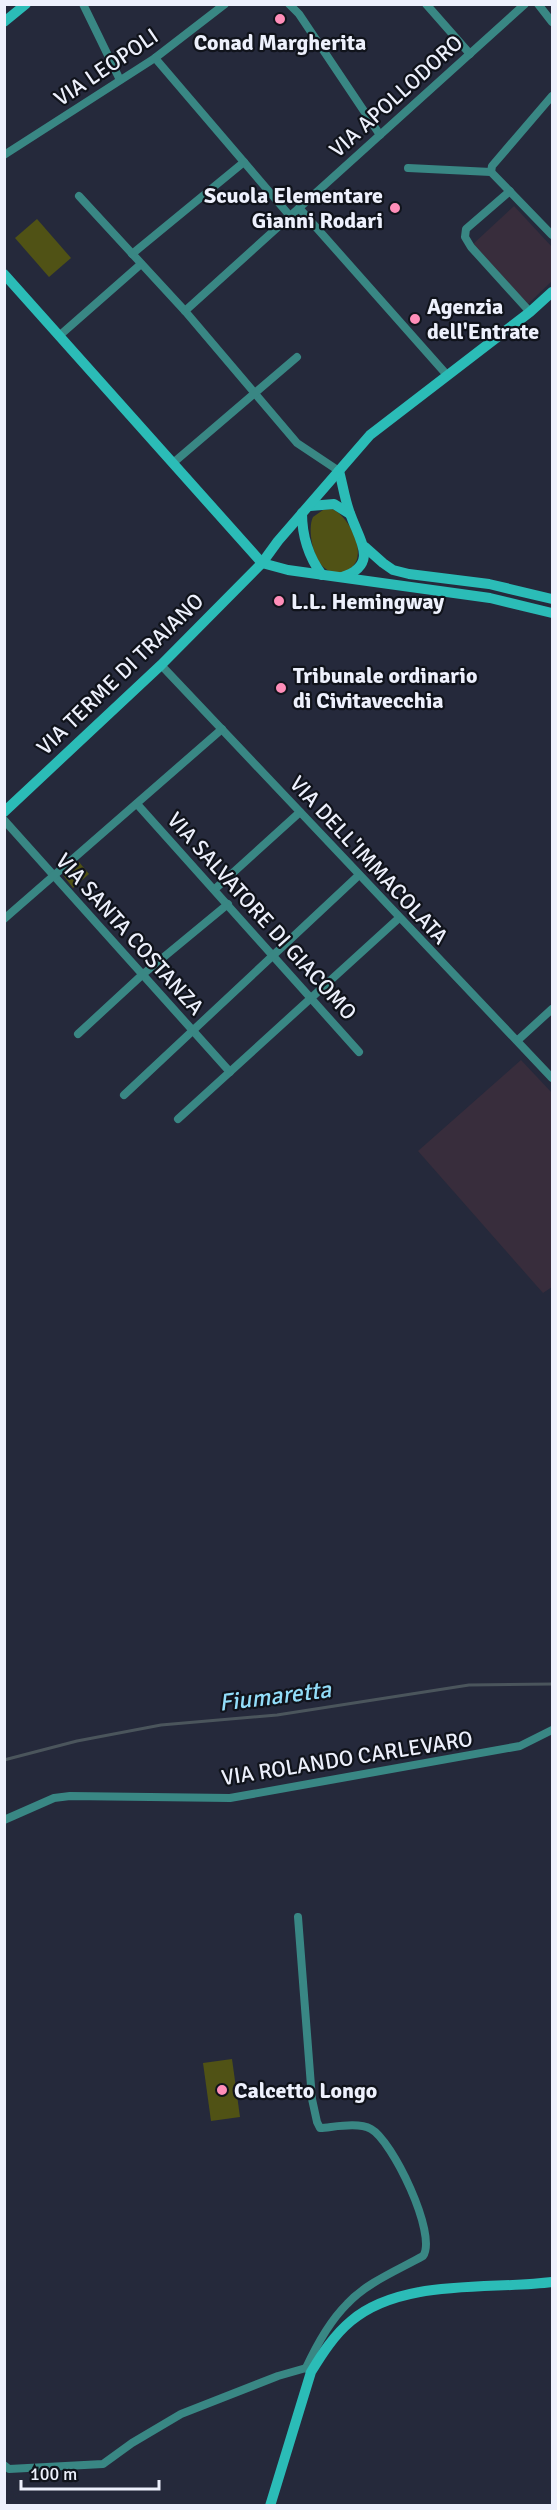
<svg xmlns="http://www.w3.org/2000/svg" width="557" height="2510" font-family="Signika,sans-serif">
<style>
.education{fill:#382d3c}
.green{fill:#505215}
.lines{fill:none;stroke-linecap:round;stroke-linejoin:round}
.stream{stroke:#4b555c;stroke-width:3}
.street{stroke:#398784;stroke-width:8}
.secondary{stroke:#2bbcb7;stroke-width:10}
.poi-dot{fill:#ff8eb9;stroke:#10131b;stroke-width:2}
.labels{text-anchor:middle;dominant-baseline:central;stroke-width:4.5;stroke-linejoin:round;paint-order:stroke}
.poi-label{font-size:22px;font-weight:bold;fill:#edf0fc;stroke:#10131b;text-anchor:start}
.street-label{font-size:22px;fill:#edf0fc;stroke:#10131b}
.water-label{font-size:24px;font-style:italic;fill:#92ddf9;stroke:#10131b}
</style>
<rect width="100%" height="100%" fill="#25293b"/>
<g class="education">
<polygon points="514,206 552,247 552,281 528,304 472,245"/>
<polygon points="521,1060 552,1093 552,1287 543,1293 418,1151"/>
</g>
<g class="green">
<polygon points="37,219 71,258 49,277 15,238"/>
<path d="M332,509C347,515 362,544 357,559C355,566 349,569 344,573C337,573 331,573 326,569C313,561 307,529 313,517L323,510Z"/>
<polygon points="79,862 89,874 73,888 63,875"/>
<polygon points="232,2059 240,2117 211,2121 203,2063"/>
</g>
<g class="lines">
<polyline class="stream" points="4,1760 77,1741 161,1725 277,1715 469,1685 552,1684"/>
<g class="street">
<polyline points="83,4 120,80"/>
<polyline points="289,4 299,14 380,135"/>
<polyline points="426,4 470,54"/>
<polyline points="538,4 552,22"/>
<polyline points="155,58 290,216"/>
<polyline points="4,155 155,58 225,4"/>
<polyline points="408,168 491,172 552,235"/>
<polyline points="491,172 492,166 552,96"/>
<polyline points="510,191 466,229 465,237 471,247 530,312"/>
<polyline points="79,196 185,311 297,443 339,471"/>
<polyline points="299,208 447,375"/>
<polyline points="132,254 244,162"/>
<polyline points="185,311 525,4"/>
<polyline points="59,336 141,264"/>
<polyline points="173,463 297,357"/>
<polyline points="161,665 552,1078"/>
<polyline points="137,804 359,1052"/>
<polyline points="4,820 230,1072"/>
<polyline points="215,889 300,812"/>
<polyline points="4,919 222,729"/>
<polyline points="78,1034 142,975 228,904"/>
<polyline points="518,1040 552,1009"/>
<polyline points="124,1095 359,875"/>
<polyline points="178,1119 399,918"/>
<polyline points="4,1820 54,1798 70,1796 230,1798 520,1746 552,1730"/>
<path d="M298,1917L312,2099L317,2122L320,2128C335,2127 358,2122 371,2129C392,2140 438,2235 423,2256C398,2270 366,2283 347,2304C329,2322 317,2344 306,2368"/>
<polyline points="4,2465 9,2469 103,2464 132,2443 181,2414 278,2376 306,2368 310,2371"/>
</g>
<g class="secondary">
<polyline points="4,22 26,4"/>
<polyline points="4,274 262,563"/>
<path d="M339,471C343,485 345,502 351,516C360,541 379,565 342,577"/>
<polyline points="310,506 334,504 350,514"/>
<path d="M302,513C302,537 308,556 322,575"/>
<polyline points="365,547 383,563 393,570 409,574 489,584 552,599"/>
<polyline points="262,563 288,570 490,598 552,613"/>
<polyline points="4,812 161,665 262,563 278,541 370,435 530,312 552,292"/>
<path d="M270,2506L311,2372C322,2354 334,2335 351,2321C402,2278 490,2290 552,2282"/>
</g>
</g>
<g class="poi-dot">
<circle cx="280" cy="19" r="6"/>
<circle cx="395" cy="208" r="6"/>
<circle cx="415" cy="319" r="6"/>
<circle cx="279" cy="601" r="6"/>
<circle cx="281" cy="688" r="6"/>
<circle cx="222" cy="2090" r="6"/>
</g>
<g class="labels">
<g class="poi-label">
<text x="280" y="42" text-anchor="middle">Conad Margherita</text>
<text x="383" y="195" text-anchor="end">Scuola Elementare<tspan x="383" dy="25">Gianni Rodari</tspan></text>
<text x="427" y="306">Agenzia<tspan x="427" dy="25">dell'Entrate</tspan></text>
<text x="291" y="601">L.L. Hemingway</text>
<text x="293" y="675">Tribunale ordinario<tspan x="293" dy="25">di Civitavecchia</tspan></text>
<text x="234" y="2090">Calcetto Longo</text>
</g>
<g class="street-label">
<text transform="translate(106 67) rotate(-34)">VIA LEOPOLI</text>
<text transform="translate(396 96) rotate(-42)">VIA APOLLODORO</text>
<text transform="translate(120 674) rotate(-44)">VIA TERME DI TRAIANO</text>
<text transform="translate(369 860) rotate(47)">VIA DELL'IMMACOLATA</text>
<text transform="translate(262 916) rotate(48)">VIA SALVATORE DI GIACOMO</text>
<text transform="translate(130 934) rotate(48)">VIA SANTA COSTANZA</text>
<text transform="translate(347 1758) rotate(-9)">VIA ROLANDO CARLEVARO</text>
</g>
<g class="water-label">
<text transform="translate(275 1696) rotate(-7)">Fiumaretta</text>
</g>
</g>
<rect width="557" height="2510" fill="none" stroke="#edf0fc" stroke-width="12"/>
<path d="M21 2480v9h138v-9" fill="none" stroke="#edf0fc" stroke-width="3"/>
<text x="30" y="2480" font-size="18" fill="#edf0fc" stroke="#10131b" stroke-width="4.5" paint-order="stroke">100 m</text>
</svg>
